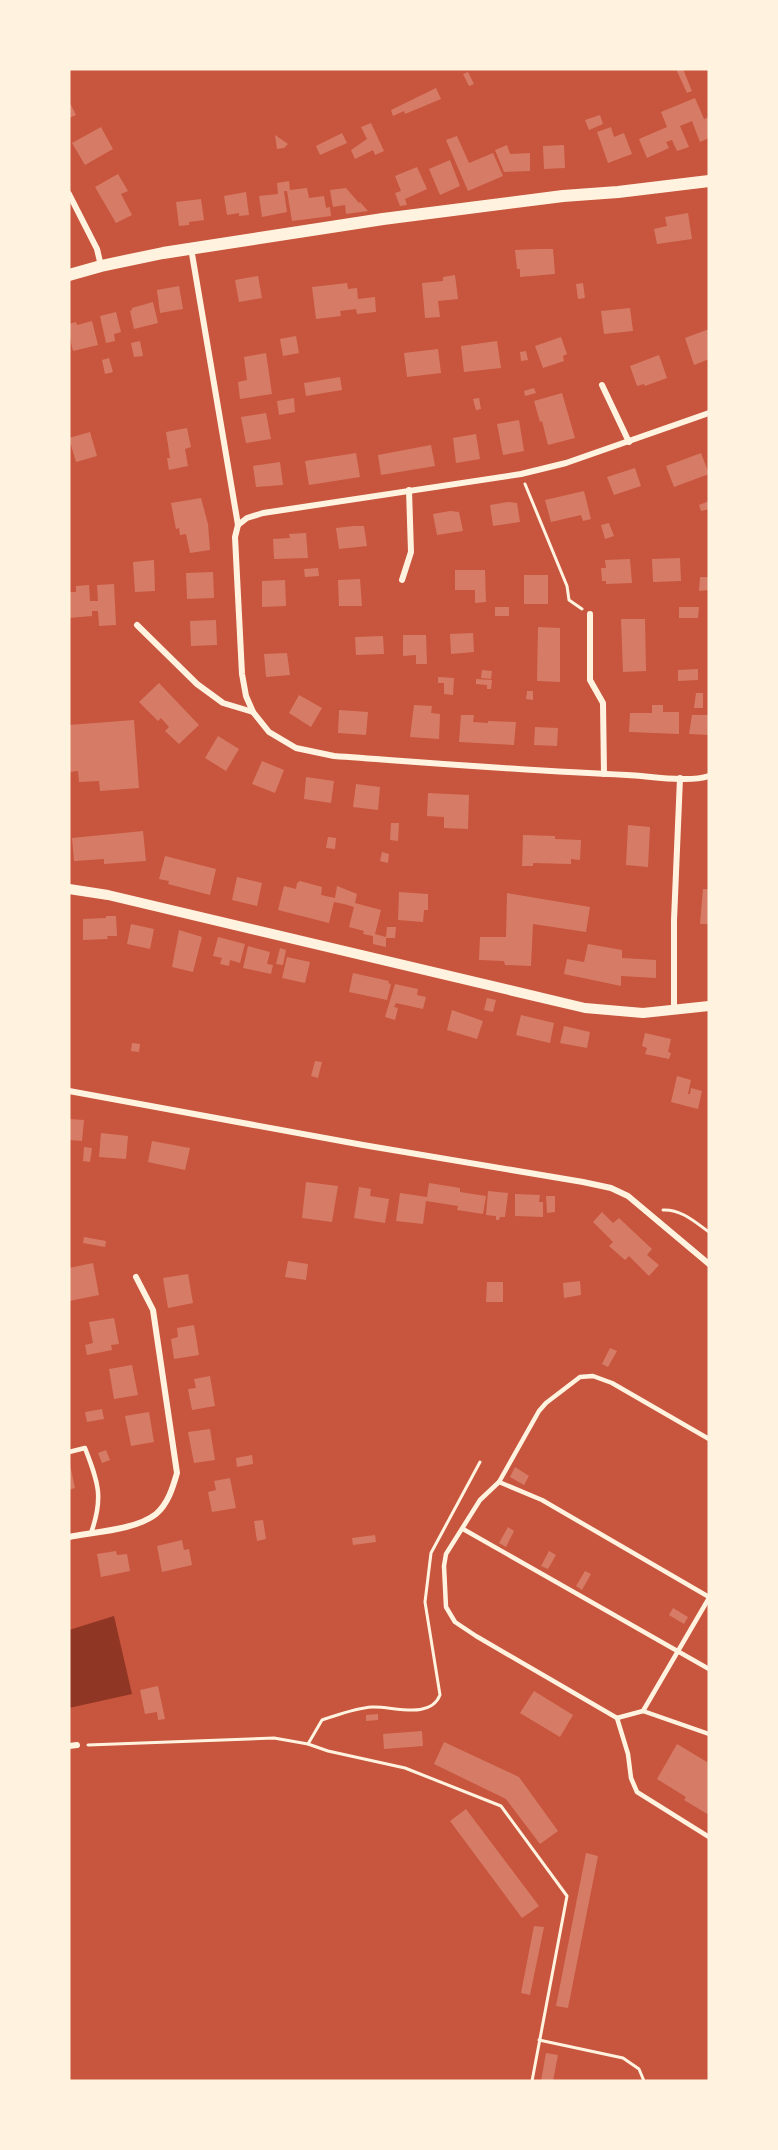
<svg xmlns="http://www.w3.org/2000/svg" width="778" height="2150" font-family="'Nunito Sans',sans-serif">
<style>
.water{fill:#8f3625}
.building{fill:#d67c66}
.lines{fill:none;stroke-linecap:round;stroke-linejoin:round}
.path{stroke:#fff3e0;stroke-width:3}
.service{stroke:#fff3e0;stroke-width:4.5}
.minor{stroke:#fff3e0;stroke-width:6}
.tertiary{stroke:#fff3e0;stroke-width:10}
.secondary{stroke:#fff3e0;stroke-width:12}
</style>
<rect width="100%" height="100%" fill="#c8553d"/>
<polygon class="water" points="114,1616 132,1694 69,1708 69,1630"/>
<g class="building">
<polygon points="676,69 683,69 692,91 687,93"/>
<polygon points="468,72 474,84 469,86 463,74"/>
<polygon points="436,88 441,99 405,114 404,111 393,116 391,110"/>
<polygon points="695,98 704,119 709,117 709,138 700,142 692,121 680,126 689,147 677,151 672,140 666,142 669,148 647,158 639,139 667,127 661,112"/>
<polygon points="69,101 76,115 69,118"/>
<polygon points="600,115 603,124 589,130 585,120"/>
<polygon points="371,123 384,151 375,155 373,150 355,159 351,150 367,139 361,127"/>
<polygon points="101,127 113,149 85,165 72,143"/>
<polygon points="611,127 614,137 624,133 632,154 608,163 597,132"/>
<polygon points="342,133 347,143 320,155 316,146"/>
<polygon points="275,135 288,144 284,148 277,149"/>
<polygon points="457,136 469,163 493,153 503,176 468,191 446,140"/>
<polygon points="507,145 510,154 530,153 530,171 504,172 495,150"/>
<polygon points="564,145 565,168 544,169 543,146"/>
<polygon points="450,160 460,186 440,195 429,169"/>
<polygon points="417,167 427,189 405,199 407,205 400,206 395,193 401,191 395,176"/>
<polygon points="118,174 128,191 121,194 132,215 116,223 95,187"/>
<polygon points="289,181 290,190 307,188 309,198 324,196 326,208 330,207 331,216 292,221 287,191 284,191 287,212 262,217 259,196 278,194 277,183"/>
<polygon points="346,188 359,203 360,202 368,211 346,214 345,205 333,207 330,190"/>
<polygon points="246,192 249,215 239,216 239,213 227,215 224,196"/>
<polygon points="201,199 204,220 189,222 189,225 179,226 176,202"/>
<polygon points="688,213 692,239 657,244 654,229 667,226 665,217"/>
<polygon points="538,249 553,249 555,274 520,277 520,269 517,269 515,250"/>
<polygon points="455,275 458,299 438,301 440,317 425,318 422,283 443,281 443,277"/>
<polygon points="258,276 262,298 239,302 235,280"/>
<polygon points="347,283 348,289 357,288 358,299 375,297 376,312 357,314 356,309 340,311 341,316 316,319 312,287"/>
<polygon points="583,283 585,298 578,299 576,284"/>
<polygon points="179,286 183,309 160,313 157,290"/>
<polygon points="153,302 158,323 134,329 130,311 132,310 132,308"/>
<polygon points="630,308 633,331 604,334 601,311"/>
<polygon points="116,312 121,332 114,334 115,341 106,343 100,316"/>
<polygon points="92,321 98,345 73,351 69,334 69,324 76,322 77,325"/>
<polygon points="709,329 709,359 694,365 685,338"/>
<polygon points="296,336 299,353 283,356 280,339"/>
<polygon points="561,337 567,354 563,356 564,361 543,368 535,346"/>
<polygon points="140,341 143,356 134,357 131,343"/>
<polygon points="497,341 501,368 464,372 461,346"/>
<polygon points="438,349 441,373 407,377 404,353"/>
<polygon points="526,351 528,360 521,361 520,352"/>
<polygon points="266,353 272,394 240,399 238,382 247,380 244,357"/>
<polygon points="659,355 667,378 645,386 644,384 637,386 630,366"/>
<polygon points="109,358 113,372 105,374 102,360"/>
<polygon points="340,377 342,390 306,396 304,383"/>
<polygon points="534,388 536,393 525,396 524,391"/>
<polygon points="562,393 575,438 548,445 542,421 540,422 534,401"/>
<polygon points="294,398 295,412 279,415 277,401"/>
<polygon points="479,398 481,409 476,410 473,399"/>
<polygon points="266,413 271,439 246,443 241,417"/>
<polygon points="519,420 524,451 503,455 497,424"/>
<polygon points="187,428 191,447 185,449 188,466 169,470 167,458 170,458 166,432"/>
<polygon points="90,432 97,456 76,462 69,438"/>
<polygon points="476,434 480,459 456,463 453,438"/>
<polygon points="431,445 435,466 381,475 378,455"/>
<polygon points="356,453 360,477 309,485 305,461"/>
<polygon points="701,453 709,474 674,487 666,466"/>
<polygon points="280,462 283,485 256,487 253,466"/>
<polygon points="635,468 641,486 614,495 607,477"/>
<polygon points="584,491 591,519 583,521 581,515 551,522 545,500"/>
<polygon points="201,498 208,524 210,550 190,553 186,534 180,535 179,528 176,529 171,503"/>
<polygon points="709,501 709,509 701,511 699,505"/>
<polygon points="508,502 517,503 520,522 493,526 490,505"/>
<polygon points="450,511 459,512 463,531 437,535 433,514"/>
<polygon points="609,523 614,536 605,539 601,525"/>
<polygon points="354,526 364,526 367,546 339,549 336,528"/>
<polygon points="306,533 308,558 274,559 273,539 290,538 289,534"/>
<polygon points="680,558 681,581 653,582 652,559"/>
<polygon points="630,559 632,583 606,584 606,581 602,581 601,568 606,568 605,560"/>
<polygon points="154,560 155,591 135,592 133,562"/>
<polygon points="318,568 319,576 305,577 304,569"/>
<polygon points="455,570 485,570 486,602 475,603 475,590 455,590"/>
<polygon points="213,572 214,598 187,599 186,573"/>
<rect x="524" y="575" width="24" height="29"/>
<polygon points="700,577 709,577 709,590 699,591"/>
<polygon points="360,579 362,606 339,606 338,580"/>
<polygon points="285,580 286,606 262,607 262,581"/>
<polygon points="114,584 116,625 99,626 98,611 92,611 92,616 69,618 69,592 76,592 76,586 89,585 90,601 98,601 97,585"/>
<rect x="495" y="607" width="14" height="9"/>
<polygon points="679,607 699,607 698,618 679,618"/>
<polygon points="621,619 645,619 646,671 623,672"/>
<polygon points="216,620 217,645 191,646 190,621"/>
<polygon points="538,627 560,628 560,682 537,681"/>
<polygon points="473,633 474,652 451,654 450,634"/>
<polygon points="403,635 426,635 427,664 416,664 416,655 403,656"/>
<polygon points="383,636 384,654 356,655 355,637"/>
<polygon points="287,653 290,675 266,677 264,654"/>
<polygon points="698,669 698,680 678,681 678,670"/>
<polygon points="482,670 492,671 491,679 481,678"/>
<polygon points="438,677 454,678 453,695 444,694 444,683 438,683"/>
<polygon points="476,679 492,680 491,689 487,689 487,685 476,684"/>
<polygon points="159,683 199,725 179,744 165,731 169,727 161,718 158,721 139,702"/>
<polygon points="527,691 533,691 533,700 526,699"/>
<polygon points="696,693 703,693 703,708 694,708"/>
<polygon points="299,695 322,708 311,727 289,713"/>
<polygon points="414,705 432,706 431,713 440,714 439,739 410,737"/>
<polygon points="652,705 663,705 663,712 679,712 679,734 629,732 630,713 652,713"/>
<polygon points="339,710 368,712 366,735 338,733"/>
<polygon points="461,715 474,715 473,722 488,723 488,721 516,722 514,745 459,742"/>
<polygon points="692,715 709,715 709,735 689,734"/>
<polygon points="134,720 139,788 100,791 99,781 79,782 78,771 69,772 69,725"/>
<polygon points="535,727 558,728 557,746 534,745"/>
<polygon points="218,736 239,749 226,771 205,758"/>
<polygon points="262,761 284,770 275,793 252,784"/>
<polygon points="306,777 334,781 331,803 304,799"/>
<polygon points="356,784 380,787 378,810 353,807"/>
<polygon points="428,793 469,795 468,829 444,828 444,817 427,816"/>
<polygon points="391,823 399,823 398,841 390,840"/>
<polygon points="628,825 650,827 648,867 626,865"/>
<polygon points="143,831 146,861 104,864 104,859 74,861 72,838"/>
<polygon points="523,835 555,836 555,839 581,840 580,860 571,859 571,864 533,863 533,866 522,866"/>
<polygon points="328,837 336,838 335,849 326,848"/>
<polygon points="382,852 389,854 388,863 380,861"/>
<polygon points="165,856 216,869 210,895 168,884 169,881 159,879"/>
<polygon points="237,877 262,883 257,906 232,900"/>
<polygon points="300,881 322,887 321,895 335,898 337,886 357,894 355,903 381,910 375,934 386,937 387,927 396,927 395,938 386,938 386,947 373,944 373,936 363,934 364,931 349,927 354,907 344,904 334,902 329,923 278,910 284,886 296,889 297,883"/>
<polygon points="703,889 709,889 709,924 700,924"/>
<polygon points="399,892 428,894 428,910 424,910 423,922 398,920"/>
<polygon points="507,893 590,907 586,932 533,924 531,966 505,965 504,961 479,960 480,937 506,937"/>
<polygon points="106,916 116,916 117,936 107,936 108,939 83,940 83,919 106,918"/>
<polygon points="131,924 154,929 150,949 127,944"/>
<polygon points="179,930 202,937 193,972 172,967"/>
<polygon points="218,937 245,944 240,963 230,960 229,966 220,964 222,958 213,956"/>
<polygon points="588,944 622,950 622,958 656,960 656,978 621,976 621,986 564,974 567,959 584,962"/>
<polygon points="248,946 270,952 267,964 273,965 271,974 243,968"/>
<polygon points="280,948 286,950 283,965 276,964"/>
<polygon points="287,957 310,962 305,983 282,978"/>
<polygon points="353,973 389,981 388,983 391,984 387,1000 349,992"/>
<polygon points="395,984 418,989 417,995 426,997 423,1009 396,1003 394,1007 398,1008 395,1020 385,1017"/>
<polygon points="487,998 496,1000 493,1012 484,1010"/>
<polygon points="452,1010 483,1021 477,1039 447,1030"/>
<polygon points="521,1015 554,1023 550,1043 516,1035"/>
<polygon points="564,1026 590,1032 587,1048 560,1043"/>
<polygon points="645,1033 671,1039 668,1052 671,1053 669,1059 645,1054 647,1048 642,1046"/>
<polygon points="132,1043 140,1044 139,1052 131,1051"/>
<polygon points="315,1061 322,1062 318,1078 311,1076"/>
<polygon points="677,1076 691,1080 688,1094 690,1094 691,1088 702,1091 698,1109 671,1102"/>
<polygon points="69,1119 84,1120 82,1141 69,1140"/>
<polygon points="101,1133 128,1136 126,1159 99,1157"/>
<polygon points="152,1141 190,1148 185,1170 148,1162"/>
<polygon points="84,1147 92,1148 90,1162 83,1161"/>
<polygon points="306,1182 338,1186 332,1222 302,1218"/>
<polygon points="429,1183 460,1188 460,1192 486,1196 483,1214 457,1210 458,1206 426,1201 423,1224 396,1221 400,1193 427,1197"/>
<polygon points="359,1187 371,1189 370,1196 389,1199 385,1223 354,1218"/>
<polygon points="488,1191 508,1193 505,1217 500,1217 499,1220 496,1220 496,1216 486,1215"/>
<polygon points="515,1194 540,1195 539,1202 543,1202 543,1217 515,1216"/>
<polygon points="546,1196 555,1196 555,1212 547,1213"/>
<polygon points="602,1212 613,1223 619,1218 652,1249 647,1255 659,1265 649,1276 629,1256 625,1260 609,1246 613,1242 593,1222"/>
<polygon points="84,1237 106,1241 105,1247 83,1243"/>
<polygon points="288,1261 308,1264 306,1280 285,1277"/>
<polygon points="93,1263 99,1295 69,1301 69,1268"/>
<polygon points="188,1274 193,1303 168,1308 163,1278"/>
<polygon points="580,1281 581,1295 564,1298 563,1283"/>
<polygon points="487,1282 503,1282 503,1302 486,1302"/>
<polygon points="114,1318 119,1344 111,1345 112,1350 87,1355 85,1345 93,1343 89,1322"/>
<polygon points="194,1325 199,1355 174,1359 171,1339 178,1337 177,1328"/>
<polygon points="610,1348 617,1351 608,1367 602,1364"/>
<polygon points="132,1365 138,1395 114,1399 109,1369"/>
<polygon points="210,1376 215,1406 192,1410 188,1389 196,1388 194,1379"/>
<polygon points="102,1409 104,1419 87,1422 85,1412"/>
<polygon points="149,1412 154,1442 131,1446 125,1416"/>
<polygon points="210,1429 215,1460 194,1463 188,1432"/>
<polygon points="106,1450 110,1460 102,1463 98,1453"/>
<polygon points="252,1455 253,1464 237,1467 236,1458"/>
<polygon points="69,1460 75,1488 69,1490"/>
<polygon points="515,1467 529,1476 524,1485 510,1477"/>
<polygon points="230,1478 236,1508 212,1512 208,1492 216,1490 214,1481"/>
<polygon points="263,1520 266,1539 257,1541 254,1521"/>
<polygon points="508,1527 514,1531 506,1547 499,1543"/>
<polygon points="375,1535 376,1542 353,1545 352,1538"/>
<polygon points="182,1540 184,1550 189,1549 192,1565 162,1572 157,1546"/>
<polygon points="116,1551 117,1555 127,1554 130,1571 101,1577 97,1554"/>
<polygon points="549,1551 556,1555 548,1569 541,1566"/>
<polygon points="585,1571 591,1574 582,1590 576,1586"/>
<polygon points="673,1608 688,1617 684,1624 669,1615"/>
<polygon points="158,1686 165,1719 158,1720 157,1712 145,1714 140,1690"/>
<polygon points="534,1691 573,1715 560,1737 520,1713"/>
<polygon points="378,1714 378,1720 366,1721 366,1715"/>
<polygon points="422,1731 423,1746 384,1749 383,1734"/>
<polygon points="444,1742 519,1777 558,1831 540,1844 506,1799 434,1764"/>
<polygon points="677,1744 707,1762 709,1758 709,1815 684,1800 686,1797 657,1779"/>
<polygon points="466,1809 539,1906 522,1918 450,1821"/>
<polygon points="586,1853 598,1856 568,2008 556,2006"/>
<polygon points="534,1926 544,1927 530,1995 521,1993"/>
<polygon points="546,2053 558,2055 553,2081 541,2081"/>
</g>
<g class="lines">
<g class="path">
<polyline points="525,484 567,586 569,600 582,609"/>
<path d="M663,1210C681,1209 695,1222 709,1232"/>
<path d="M308,1744L322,1720C338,1715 355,1708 372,1707C393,1706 430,1720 440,1695L425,1602L431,1553L480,1462"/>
<polyline points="88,1745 274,1738 308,1744 328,1751 405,1768 501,1806 567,1896 532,2081"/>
<polyline points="539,2040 623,2058 639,2069 644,2081"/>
</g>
<g class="service">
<polyline points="709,1439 612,1383 593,1376 580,1377 546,1403 539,1411 499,1482 480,1500 446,1554 444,1566 446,1607 455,1622 476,1636 617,1718 643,1711 709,1734"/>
<path d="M69,1452L85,1448C98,1482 104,1497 91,1533"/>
<polyline points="499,1482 542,1500 709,1597"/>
<polyline points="463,1529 709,1669"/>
<polyline points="643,1711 709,1598"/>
<polyline points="617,1718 628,1754 631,1778 637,1792 709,1837"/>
</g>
<g class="minor">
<polyline points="69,194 97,249 101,266"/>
<polyline points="191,248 238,525 235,537 242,674 246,696 253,712"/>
<polyline points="602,385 629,442"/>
<polyline points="238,525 247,518 263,513 521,474 566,463 709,413"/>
<polyline points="402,580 411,552 409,490"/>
<polyline points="590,614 590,680 603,703 604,774"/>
<path d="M137,625L197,684L223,703L253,712L269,732L296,748L334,756C432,763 529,771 627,775C650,776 688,783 709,776"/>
<polyline points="674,1010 674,920 680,778"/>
<polyline points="69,1091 363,1145 583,1182 611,1188 628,1196 709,1264"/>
<path d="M69,1537C93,1532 136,1530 156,1514C168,1504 173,1487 177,1473L153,1310L136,1277"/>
<polyline points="69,1746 77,1745"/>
</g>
<polyline class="tertiary" points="69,889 108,895 585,1008 643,1013 709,1006"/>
<polyline class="secondary" points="69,275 101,266 163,253 383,219 563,196 618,192 709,181"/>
</g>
<rect width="778" height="2150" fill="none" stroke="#fff3e0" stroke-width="141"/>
</svg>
